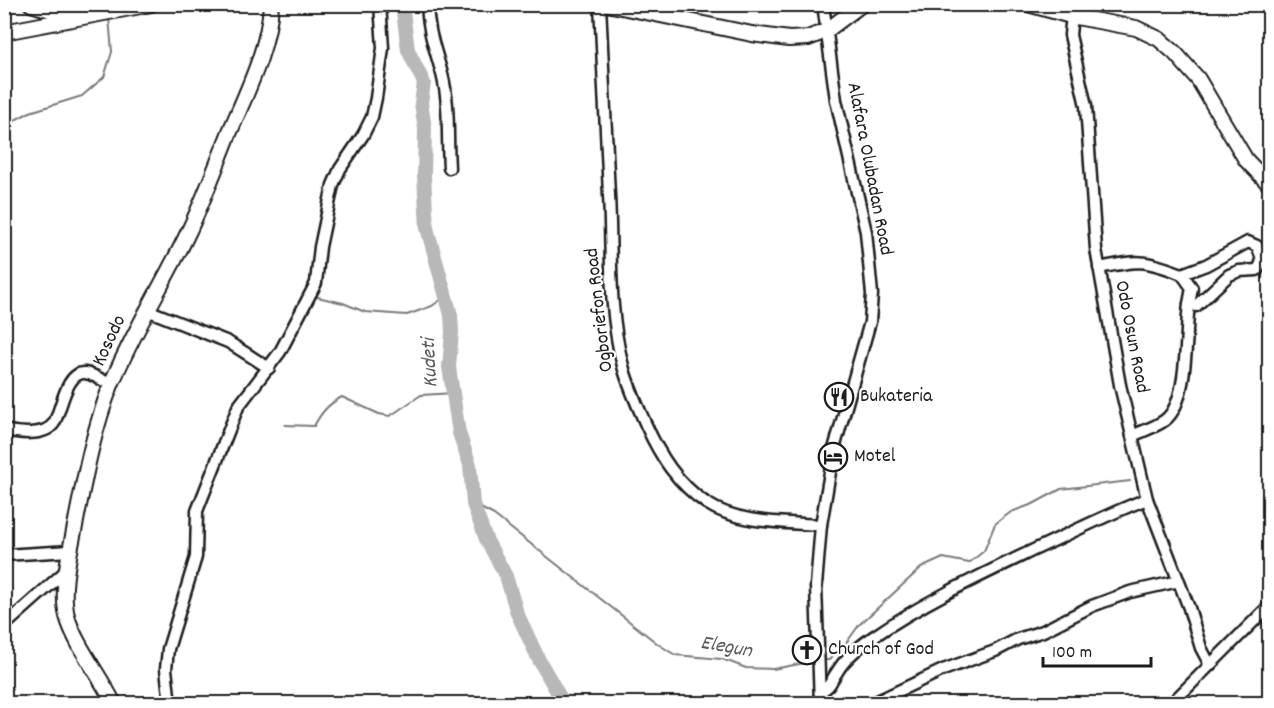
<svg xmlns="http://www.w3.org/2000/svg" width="1274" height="708" font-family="Dekko,sans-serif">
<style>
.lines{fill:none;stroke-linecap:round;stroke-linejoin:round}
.stream{stroke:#7a7a7a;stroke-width:2}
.river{stroke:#b8b8b8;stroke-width:14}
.minor-casing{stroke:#1c1c1c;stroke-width:15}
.major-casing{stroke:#1c1c1c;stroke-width:18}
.minor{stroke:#fff;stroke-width:10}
.major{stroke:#fff;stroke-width:14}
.labels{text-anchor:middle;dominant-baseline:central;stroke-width:4.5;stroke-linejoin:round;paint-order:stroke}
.street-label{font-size:20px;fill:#1c1c1c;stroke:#fff}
.poi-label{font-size:20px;fill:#1c1c1c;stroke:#fff;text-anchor:start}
.water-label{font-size:21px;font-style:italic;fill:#5a5a5a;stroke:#fff}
</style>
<rect width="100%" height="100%" fill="#fff"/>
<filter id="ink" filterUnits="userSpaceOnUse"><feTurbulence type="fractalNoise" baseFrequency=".0167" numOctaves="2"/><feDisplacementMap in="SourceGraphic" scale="12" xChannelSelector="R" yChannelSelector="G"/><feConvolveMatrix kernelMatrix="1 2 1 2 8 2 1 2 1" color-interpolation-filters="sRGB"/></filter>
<g filter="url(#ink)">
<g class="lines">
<g class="stream">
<polyline points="4,180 9,162 9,132 15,120 30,112 82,96 104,77 112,52 109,18"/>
<polyline points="313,296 343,303 365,312 407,315 432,306 446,296"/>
<path d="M285,425L314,426C321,413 328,404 342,397L379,414L390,416L421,395L454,393"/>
<polyline points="473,504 494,515 658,644 675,655 722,659 746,668 773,669 815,661"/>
<polyline points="824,660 829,660 847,642 859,625 921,568 943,558 969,563 984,551 995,524 1011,512 1033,504 1061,489 1130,481"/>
</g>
<polyline class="river" points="402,4 408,50 424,83 421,103 425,129 424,176 427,228 451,315 452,332 449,367 459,433 470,465 473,504 486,539 506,576 517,613 539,660 564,704"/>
<g class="minor-casing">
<g id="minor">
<path d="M427,4C428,32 435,48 442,74C450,104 447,137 449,168"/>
<path d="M600,4C603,68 606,131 609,195C612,251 608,307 622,362C627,384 637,404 646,425C660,456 677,483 706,503C738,524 784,522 821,525"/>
<polyline points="1073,4 1070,35 1086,106 1096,249 1120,385 1147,499 1189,608 1201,648 1210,665"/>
<path d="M1099,268C1138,260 1144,259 1182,274L1206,265L1248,242L1257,246C1261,256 1265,261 1257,270L1239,271L1229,275L1196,306L1189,304C1185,333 1189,402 1165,420C1156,427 1142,431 1132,436"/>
<polyline points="1182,274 1192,288 1189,304"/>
<polyline points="147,310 228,342 269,368"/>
<path d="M4,430C17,433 45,437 54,423C61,411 66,371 85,373C93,374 104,381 111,385"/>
<polyline points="4,555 70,551"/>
<polyline points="4,626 68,569"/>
<path d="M820,692C833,684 829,683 837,672C845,658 860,646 873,637C925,601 982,575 1038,548C1075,531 1110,513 1147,499"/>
<polyline points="170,704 166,669 168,649 196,557 197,511 238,407 280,352 316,283 320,247 333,185 340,169 363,135 372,117 376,98 383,48 380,4"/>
<polyline points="820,704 816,586 821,525 834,449 870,322 872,294 866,232 836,100 823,4"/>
<polyline points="871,704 943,670 995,651 1018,639 1043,631 1092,606 1130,592 1179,581"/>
<polyline points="1171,704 1270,605"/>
</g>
</g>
<g class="major-casing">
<g id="major">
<polyline points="31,4 75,17"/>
<polyline points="607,4 752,34 789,39 808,38 826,31 862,4"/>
<polyline points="1028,4 1071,16 1136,28 1159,39 1175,53 1198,79 1246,160 1270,185"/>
<polyline points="4,32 151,4"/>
<path d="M114,704C100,675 75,645 67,616C60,588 71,548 76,521C85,475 94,428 111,385C132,334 161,288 185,239C202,205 215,169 229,134C246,93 269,49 271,4"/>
</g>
</g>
<use href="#minor" class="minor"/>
<use href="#major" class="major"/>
</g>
</g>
<defs>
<g id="restaurant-ring" transform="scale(1.5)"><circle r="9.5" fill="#fff" stroke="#1c1c1c" stroke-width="1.5"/><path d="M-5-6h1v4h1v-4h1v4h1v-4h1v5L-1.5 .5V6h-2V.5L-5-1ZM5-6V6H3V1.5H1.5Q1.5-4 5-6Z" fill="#1c1c1c"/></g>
<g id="hotel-ring" transform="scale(1.5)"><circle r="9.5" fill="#fff" stroke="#1c1c1c" stroke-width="1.5"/><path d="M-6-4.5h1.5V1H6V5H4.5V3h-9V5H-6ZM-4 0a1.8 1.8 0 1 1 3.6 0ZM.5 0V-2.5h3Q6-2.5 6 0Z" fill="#1c1c1c"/></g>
<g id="church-ring" transform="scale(1.5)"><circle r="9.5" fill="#fff" stroke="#1c1c1c" stroke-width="1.5"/><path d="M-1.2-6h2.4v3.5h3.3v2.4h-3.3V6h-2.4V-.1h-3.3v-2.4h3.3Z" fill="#1c1c1c"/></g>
</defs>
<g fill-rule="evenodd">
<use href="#restaurant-ring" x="839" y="397"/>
<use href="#hotel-ring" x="833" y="457"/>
<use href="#church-ring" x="807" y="650"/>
</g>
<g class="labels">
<g class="street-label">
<text transform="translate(869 169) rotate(79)">Alafara Olubadan Road</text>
<text transform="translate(600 310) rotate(-97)">Ogboriefon Road</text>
<text transform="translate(1131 337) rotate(79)">Odo Osun Road</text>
<text transform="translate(110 341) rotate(-65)">Kosodo</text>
</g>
<g class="poi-label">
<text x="860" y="397">Bukateria</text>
<text x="854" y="457">Motel</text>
<text x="828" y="650">Church of God</text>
</g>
<g class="water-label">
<text transform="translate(431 363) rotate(-93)">Kudeti</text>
<text transform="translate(726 648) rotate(10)">Elegun</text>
</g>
</g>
<rect width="1274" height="708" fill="none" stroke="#fff" stroke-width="24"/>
<rect x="12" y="12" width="1250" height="684" fill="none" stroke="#1c1c1c" stroke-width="2" filter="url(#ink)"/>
<path d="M1043 657v9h108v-9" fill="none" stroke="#1c1c1c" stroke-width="3"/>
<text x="1052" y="657" font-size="18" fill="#1c1c1c" stroke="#ffffff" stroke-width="4.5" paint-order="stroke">100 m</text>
</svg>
